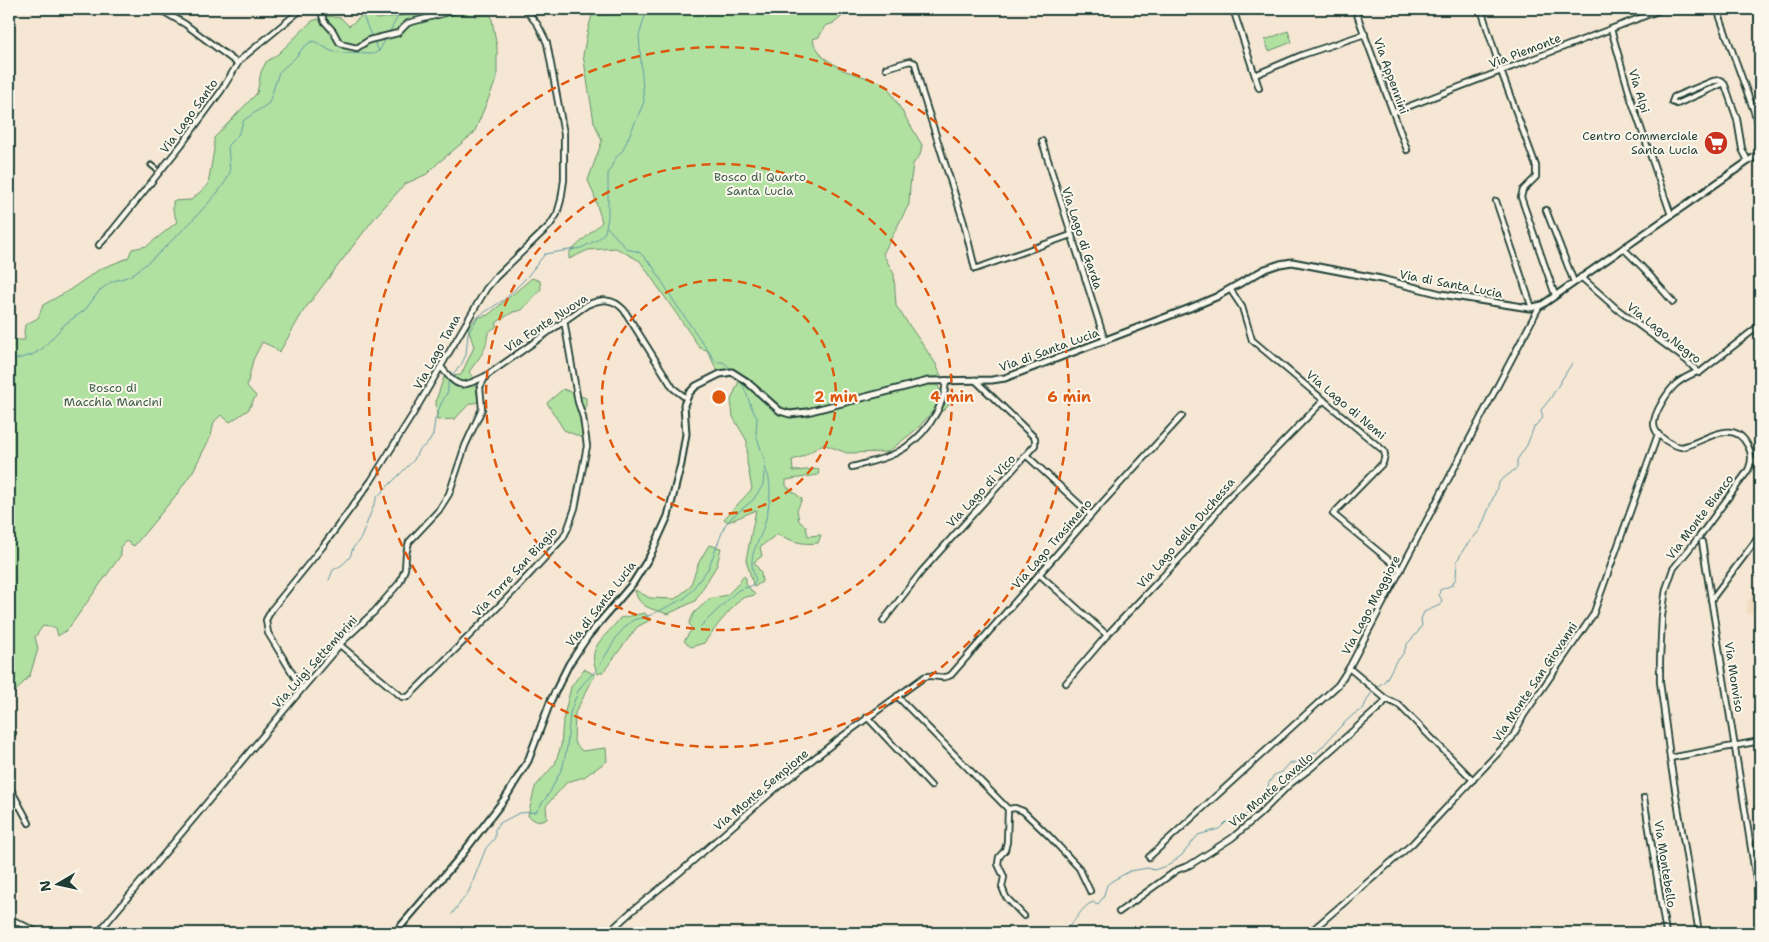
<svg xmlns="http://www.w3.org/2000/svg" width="1769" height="942" font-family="'Shantell Sans',sans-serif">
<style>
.built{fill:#f1dcc1}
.green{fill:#b0e1a1;stroke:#688f6a}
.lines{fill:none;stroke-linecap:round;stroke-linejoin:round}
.stream{stroke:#6299a5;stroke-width:1}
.pedestrian-casing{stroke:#1f3d34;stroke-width:7}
.minor-casing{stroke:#1f3d34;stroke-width:8}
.tertiary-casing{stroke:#1f3d34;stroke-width:9}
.pedestrian{stroke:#fbf7ec;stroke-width:3}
.minor{stroke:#fbf7ec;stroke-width:4.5}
.tertiary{stroke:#fbf7ec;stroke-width:5}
.ring{fill:none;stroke:#de580e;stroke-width:2.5;stroke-dasharray:9 6}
.labels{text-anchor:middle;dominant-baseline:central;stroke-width:4;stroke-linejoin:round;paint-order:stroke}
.street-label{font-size:12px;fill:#1f3d34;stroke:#fbf7ec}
.poi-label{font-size:12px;fill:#1f3d34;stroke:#fbf7ec;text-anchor:end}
.park-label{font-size:12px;fill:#3c5e4a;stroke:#fbf7ec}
.centre{fill:#de580e;stroke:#fbf7ec;stroke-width:2.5}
.ring-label{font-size:15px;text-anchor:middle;font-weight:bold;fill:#de580e;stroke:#fbf7ec;stroke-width:4;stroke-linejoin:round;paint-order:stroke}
</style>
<rect width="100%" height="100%" fill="#f5e7d3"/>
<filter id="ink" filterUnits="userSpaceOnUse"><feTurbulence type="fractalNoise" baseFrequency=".02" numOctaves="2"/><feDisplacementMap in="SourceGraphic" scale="10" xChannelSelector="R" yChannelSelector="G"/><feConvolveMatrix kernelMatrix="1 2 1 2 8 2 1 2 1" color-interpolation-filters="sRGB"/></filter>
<g filter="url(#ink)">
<polygon class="built" points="1760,583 1760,612 1746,614 1748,601"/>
<g class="green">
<polygon points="358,9 368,9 376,19 407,15 423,9 477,9 475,16 491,15 497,47 497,78 474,133 438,163 427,174 405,184 376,216 304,310 279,353 273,347 262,342 253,360 247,386 256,396 248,410 230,422 221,415 214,422 211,436 193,471 177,494 134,546 126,541 120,547 121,555 68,629 58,636 56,628 43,626 35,637 38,649 30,675 9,699 9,340 25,340 24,333 25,325 38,318 43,305 68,291 100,269 128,258 132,249 147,246 177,222 173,210 173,201 191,200 208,185 214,149 214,138 257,93 261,72 266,62 278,54 312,21 327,16 341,18 349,26 362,16"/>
<path d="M614,9H851L834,23L825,26L819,37L813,39L814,44L823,57L843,70L886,84L922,145L920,155L913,164L910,186L909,204L883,254L894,274L896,306L936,364L941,376L934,382C942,389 942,397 949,405L943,411H933L918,428L888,452L847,453L823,444L802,457L792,460L793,471L819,469L818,475L786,480V486L802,499L797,510L799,521L806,527L808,536L821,535L818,543C801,545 792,541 777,534L760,547L762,556L754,562L761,573L762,582L754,587L746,560L756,510L728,522L724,519L752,489L747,462V441L733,417L731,400L742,374L732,370L718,372L707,350L700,348L640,261L616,248L588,250L569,259V253L602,222L594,195L588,180L602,141L594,122L583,55L587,34L592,15H612Z"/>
<polygon points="1288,31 1292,42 1269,51 1265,40"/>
<path d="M532,278L540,281L541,289L522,310L513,312L497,322L496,327C484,333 489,338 485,347C482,356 474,364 469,372L475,380L478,402L469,404L455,419L437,420L436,400L444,377L461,375L474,347L468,328L476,318L488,315Z"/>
<polygon points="563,389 586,398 586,408 580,413 584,432 583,438 564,430 547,403"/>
<path d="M709,545L721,548L717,565L695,601L668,614C653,609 638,608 635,590L650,598L675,599L690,587L699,562Z"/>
<polygon points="743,576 746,578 746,584 755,595 741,598 720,622 704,643 691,647 684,641 692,629 689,623 694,613 709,599 727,595 740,582"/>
<path d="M645,613L650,620L637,627L604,671L598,674C584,646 606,638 620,618Z"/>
<polygon points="584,669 595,675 575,713 574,742 582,751 606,748 607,761 584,777 567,782 546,806 547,819 536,821 528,816 535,787 555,764 561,746 563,720 571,687"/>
</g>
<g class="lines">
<g class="stream">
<polyline points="360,9 372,38"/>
<polyline points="389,33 398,16 420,9"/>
<polyline points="374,42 379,51"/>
<polyline points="607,227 627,249 639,252 652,265 675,303 716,362 723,362 731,369"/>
<polyline points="9,361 32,355 42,349 65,324 85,310 100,290 111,282 130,276 141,268 159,253 191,222 219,191 227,179 230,172 228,145 238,135 244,120 269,103 279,72 296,57 302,49 309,43 314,41 331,51 343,53 373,54 379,51 387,37"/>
<polyline points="451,376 461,365 466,355 468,333 479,316 505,299 527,277 545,254 581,248 599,239 605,232 608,218 608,174 615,159 623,150 644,102 639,36 647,9"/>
<polyline points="329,580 333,570 342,565 350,557 353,548 361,538 377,497 414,460 418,451 429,442 433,435 435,420 441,404 448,391 448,382 449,379"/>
<path d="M701,626L738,590L751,586L756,580C754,575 752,570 752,565C751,553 758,542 762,532C768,514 775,485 765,468"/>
<polyline points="1376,688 1386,680 1396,661 1400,658 1404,652 1407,644 1418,632 1422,625 1421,619 1424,612 1440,605 1442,600 1439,595 1440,590 1452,585 1456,578 1457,561 1465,547 1480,530 1500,481 1517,468 1517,460 1527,445 1534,427 1543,418 1541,410 1550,399 1572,363"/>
<path d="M452,914L469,891L486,848L495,838V829L500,823L519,813L536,812L550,792L563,766L567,747L570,713L578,691L583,684L598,668L618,635L626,626L633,620L651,615L685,598L692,590L708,569L725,525L732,517L753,500L763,485L765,462L756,434L757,417C748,405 748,390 738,378"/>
<path d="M1050,933C1054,932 1060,932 1065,929C1076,923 1081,906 1093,902L1097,905L1103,898L1107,885L1112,881L1130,871L1148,868L1154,870L1169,865L1182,855L1198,835L1219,829L1226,822L1232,823L1240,820L1248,813L1252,806L1265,794L1269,783L1274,775L1282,772L1289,764L1301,761L1307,756L1316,753L1323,746L1340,727L1354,714L1363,709L1368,698L1373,691"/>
</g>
<g class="pedestrian-casing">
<polyline id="pedestrian" points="151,165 156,169"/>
</g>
<g class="minor-casing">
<g id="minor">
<polyline points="159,9 185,24 237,63"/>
<polyline points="320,9 324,21 333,31 339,42 344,45 357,48 369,40 398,33 408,23 460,9"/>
<polyline points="1233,9 1259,88"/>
<polyline points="1355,9 1407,150"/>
<polyline points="1481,9 1501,71 1536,166 1536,177 1523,190 1521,197 1555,295"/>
<polyline points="1717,9 1760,128"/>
<polyline points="1611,29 1631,99 1671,215"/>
<polyline points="886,68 910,61 915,63 922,92 964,223 975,269 1071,235"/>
<polyline points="1255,75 1302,55 1365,34"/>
<path d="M1724,83L1677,104L1672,102L1674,97L1713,81L1721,80C1723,81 1724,83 1725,85L1737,119L1742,149L1748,161"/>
<polyline points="1394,112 1663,9"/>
<polyline points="1042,141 1105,341"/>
<polyline points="1496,201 1532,308"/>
<polyline points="1546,210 1574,282"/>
<polyline points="99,245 112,231 182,144 221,91 240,60 302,9"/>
<polyline points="1623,248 1646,271 1673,302"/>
<polyline points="1581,277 1617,309 1686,360 1699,373 1760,325"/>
<polyline points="1230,289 1242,307 1252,340 1384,451 1385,455 1383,463 1333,514 1401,570"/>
<path d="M441,367C459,389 460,388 486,376L587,305C601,299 612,297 624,310L673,388L686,398"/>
<path d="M1697,372C1690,375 1682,379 1676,384C1668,391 1653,414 1654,425C1655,436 1671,445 1681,447C1702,444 1733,415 1748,446C1753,455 1752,463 1747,472L1699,537L1673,569L1666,589L1662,616L1660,660V682L1671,765L1699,933"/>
<polyline points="1027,456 1091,515"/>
<polyline points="1751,460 1760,463"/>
<path d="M852,467C866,463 882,460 896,453C922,440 945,409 946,380"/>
<polyline points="1702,542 1760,904"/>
<polyline points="1039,574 1107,635"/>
<polyline points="1711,600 1760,535"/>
<polyline points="883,621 922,571 1035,445 1035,438 975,380"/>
<polyline points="340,645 402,697 408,697 513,592 563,538 568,528 575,508 587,446 583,417 578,402 564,320"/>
<polyline points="1066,683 1107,635 1184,554 1227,499 1324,400"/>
<polyline points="302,689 268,633 266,620 272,609 323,546 371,481 413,414 486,289 496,277 550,225 557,214 561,200 564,180 564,134 547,43 538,25 525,9"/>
<polyline points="897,696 1008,809 1015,808 1023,811 1049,836 1079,868 1090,891"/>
<polyline points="1386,699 1399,705 1473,780"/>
<polyline points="867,717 931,786"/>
<polyline points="9,736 13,733"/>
<polyline points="1670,758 1760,741"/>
<polyline points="9,786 29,823"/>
<polyline points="1644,798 1666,933"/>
<polyline points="1008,809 1007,842 1005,850 999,857 998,864 1004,877 1002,887 1006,897 1024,916"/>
<polyline points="9,810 19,804"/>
<polyline points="1149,857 1338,685 1349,668 1539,307"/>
<polyline points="1119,912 1177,870 1190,865 1232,838 1260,814 1290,784 1311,768 1382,705 1386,699 1349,668"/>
<polyline points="9,918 39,933"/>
<polyline points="98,933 302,689 343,641 374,612 400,582 405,569 406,554 409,542 439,510 449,494 465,446 482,409 480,387 486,376"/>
<path d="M608,933L632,911L679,873L774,790L840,738L924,677C933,673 942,681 951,675L1091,515L1182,416"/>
<polyline points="1309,933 1412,844 1512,738 1524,715 1593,615 1658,434"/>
</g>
</g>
<g class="tertiary-casing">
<polyline id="tertiary" points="395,933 460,857 506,797 528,761 551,700 569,664 588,636 633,583 650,556 668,516 681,464 686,434 684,405 689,393 696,386 720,374 732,372 746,381 780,411 790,414 807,412 928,381 992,380 1005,378 1190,308 1216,297 1265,269 1280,264 1292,262 1381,279 1441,294 1529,308 1542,305 1760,153"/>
</g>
<use href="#pedestrian" class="pedestrian"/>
<use href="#minor" class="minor"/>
<use href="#tertiary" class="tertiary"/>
</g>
</g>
<g class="ring">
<circle cx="719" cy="397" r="117"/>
<circle cx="719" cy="397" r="233"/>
<circle cx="719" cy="397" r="350"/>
</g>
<defs>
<g id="supermarket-disc" transform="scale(1.25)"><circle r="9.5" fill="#c8321e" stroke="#fbf7ec"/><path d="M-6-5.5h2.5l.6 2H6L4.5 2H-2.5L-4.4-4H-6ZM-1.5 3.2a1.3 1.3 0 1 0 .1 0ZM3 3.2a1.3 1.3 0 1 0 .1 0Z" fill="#fff"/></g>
</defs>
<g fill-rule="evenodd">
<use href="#supermarket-disc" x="1716" y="143"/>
</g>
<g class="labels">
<g class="street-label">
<text transform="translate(1525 51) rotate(-21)">Via Piemonte</text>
<text transform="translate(1391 76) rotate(70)">Via Appennini</text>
<text transform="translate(1639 91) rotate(73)">Via Alpi</text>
<text transform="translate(189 116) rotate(-54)">Via Lago Santo</text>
<text transform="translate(1082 238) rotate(72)">Via Lago di Garda</text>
<text transform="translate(1451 284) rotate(11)">Via di Santa Lucia</text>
<text transform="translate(546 323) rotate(-33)">Via Fonte Nuova</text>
<text transform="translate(1664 333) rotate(38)">Via Lago Negro</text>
<text transform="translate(1049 350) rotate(-20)">Via di Santa Lucia</text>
<text transform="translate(437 352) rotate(-61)">Via Lago Tana</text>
<text transform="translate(1346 405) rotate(40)">Via Lago di Nemi</text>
<text transform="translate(981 491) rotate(-47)">Via Lago di Vico</text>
<text transform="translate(1700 517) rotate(-53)">Via Monte Bianco</text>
<text transform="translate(1186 533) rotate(-49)">Via Lago della Duchessa</text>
<text transform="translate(1052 544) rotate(-49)">Via Lago Trasimeno</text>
<text transform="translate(515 572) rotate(-47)">Via Torre San Biagio</text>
<text transform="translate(601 604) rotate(-52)">Via di Santa Lucia</text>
<text transform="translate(1371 605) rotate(-62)">Via Lago Maggiore</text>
<text transform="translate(315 662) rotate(-48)">Via Luigi Settembrini</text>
<text transform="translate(1734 677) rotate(81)">Via Monviso</text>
<text transform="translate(1535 682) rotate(-56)">Via Monte San Giovanni</text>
<text transform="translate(761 790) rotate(-40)">Via Monte Sempione</text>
<text transform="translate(1271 790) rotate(-41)">Via Monte Cavallo</text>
<text transform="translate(1665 864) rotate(81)">Via Montebello</text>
</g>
<g class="poi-label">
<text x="1698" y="136">Centro Commerciale<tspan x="1698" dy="14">Santa Lucia</tspan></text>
</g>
<g class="park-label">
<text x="760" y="177">Bosco di Quarto<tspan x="760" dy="14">Santa Lucia</tspan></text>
<text x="113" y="388">Bosco di<tspan x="113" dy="14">Macchia Mancini</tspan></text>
</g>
</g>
<circle cx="719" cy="397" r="8" class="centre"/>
<g class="ring-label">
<text x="836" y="402">2 min</text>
<text x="952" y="402">4 min</text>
<text x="1069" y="402">6 min</text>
</g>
<rect width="1769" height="942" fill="none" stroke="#fbf7ec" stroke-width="30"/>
<rect x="15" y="15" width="1739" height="912" fill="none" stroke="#1f3d34" stroke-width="2" filter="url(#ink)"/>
<g transform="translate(58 884) rotate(261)" stroke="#fbf7ec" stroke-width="4" paint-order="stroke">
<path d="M0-4L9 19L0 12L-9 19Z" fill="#1f3d34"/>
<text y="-8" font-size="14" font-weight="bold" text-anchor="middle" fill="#1f3d34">N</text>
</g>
</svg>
